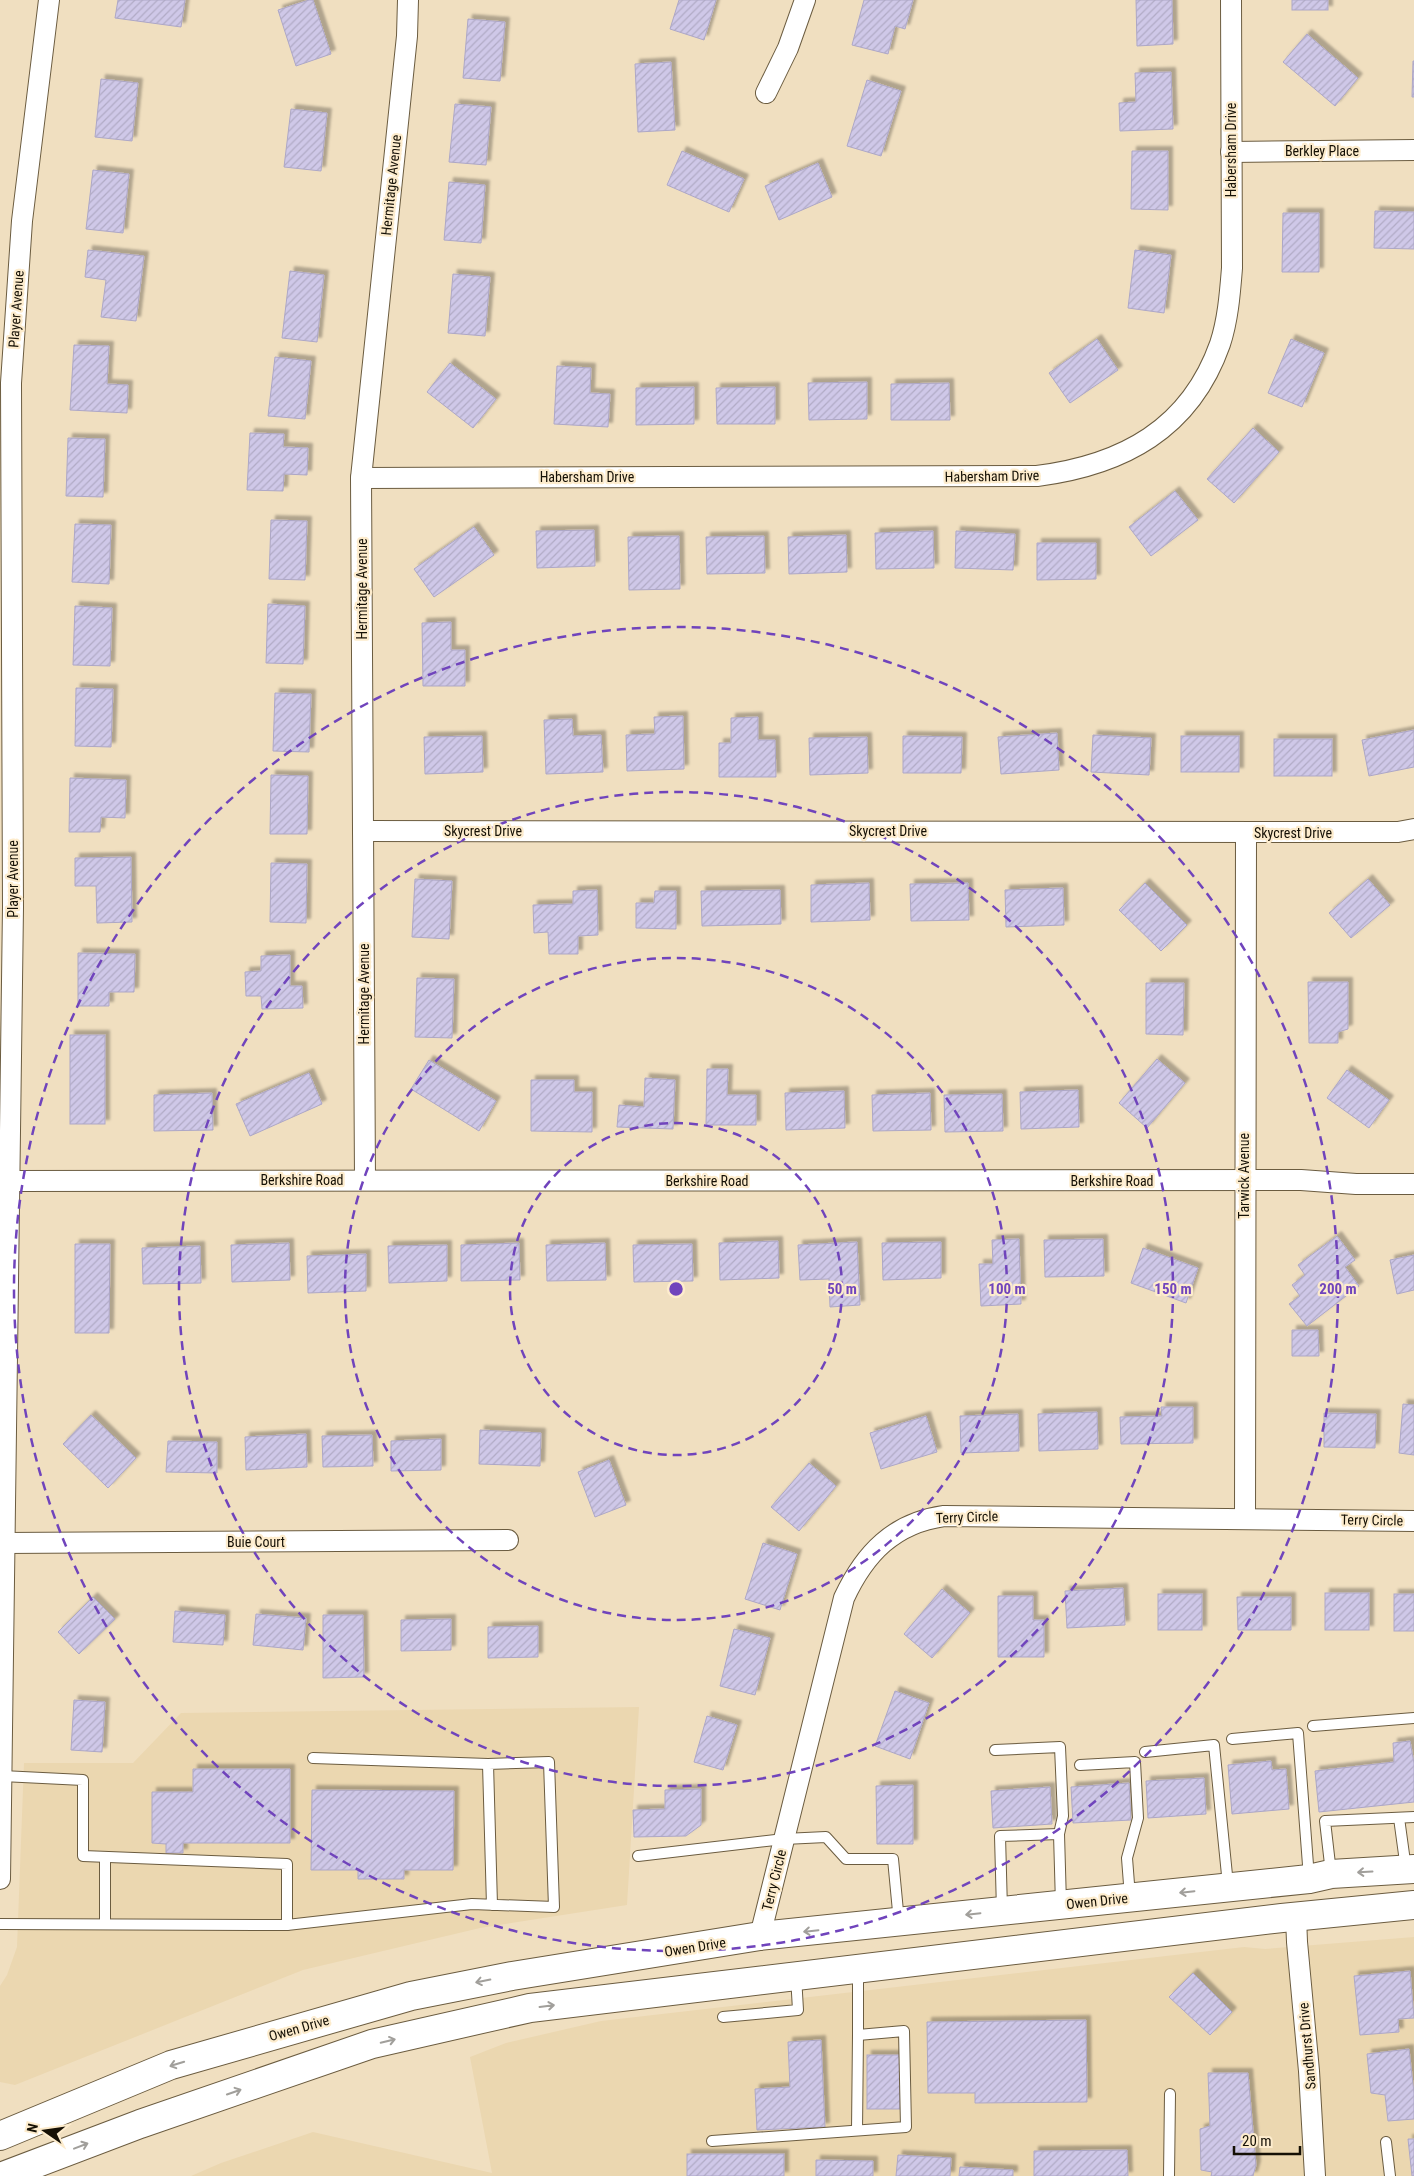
<svg xmlns="http://www.w3.org/2000/svg" width="1414" height="2176" font-family="'Roboto Condensed',sans-serif">
<style>
.built{fill:#ebd7b0}
.building{fill:url(#building-hatch);stroke:#ada7c6;filter:url(#shadow)}
.lines{fill:none;stroke-linecap:round;stroke-linejoin:round}
.service-casing{stroke:#6b5c40;stroke-width:12}
.minor-casing{stroke:#6b5c40;stroke-width:22}
.trunk-casing{stroke:#6b5c40;stroke-width:30}
.service{stroke:#fff;stroke-width:10}
.minor{stroke:#fff;stroke-width:20}
.trunk{stroke:#fff;stroke-width:28}
.oneway{stroke:#a19f9b}
.ring{fill:none;stroke:#7044bc;stroke-width:2.5;stroke-dasharray:9 6}
.labels{text-anchor:middle;dominant-baseline:central;stroke-width:4.5;stroke-linejoin:round;paint-order:stroke}
.street-label{font-size:14px;fill:#151005;stroke:#fdeccd}
.centre{fill:#7044bc;stroke:#fdeccd;stroke-width:2.5}
.ring-label{font-size:15px;text-anchor:middle;font-weight:bold;fill:#7044bc;stroke:#fdeccd;stroke-width:4.5;stroke-linejoin:round;paint-order:stroke}
</style>
<defs>
<pattern id="building-hatch" width="6" height="6" patternUnits="userSpaceOnUse" patternTransform="scale(1.25)"><rect width="6" height="6" fill="#cfc8e8"/><path d="M-1 1l2-2M0 6l6-6M5 7l2-2" fill="none" stroke="#b1abc6"/></pattern>
<filter id="shadow"><feDropShadow dx="4.5" dy="-4.5" stdDeviation="1" flood-color="#0004"/></filter>
</defs>
<rect width="100%" height="100%" fill="#f0dfc0"/>
<g class="built">
<polygon points="639,1707 627,1905 480,1928 303,1970 15,2085 0,2082 0,1986 7,1975 17,1947 24,1763 133,1763 181,1713"/>
<polygon points="1414,1937 1414,2176 191,2176 221,2163 313,2132 492,2173 470,2057 506,2043 601,2021 1244,1947 1265,1949"/>
</g>
<g class="building">
<polygon points="118,0 185,0 181,27 115,18"/>
<polygon points="309,0 313,0 331,54 296,66 278,10"/>
<polygon points="679,0 716,0 704,40 670,29"/>
<polygon points="864,0 913,0 905,29 895,26 888,54 852,45"/>
<polygon points="1136,0 1172,0 1173,44 1137,46"/>
<rect x="1292" y="0" width="36" height="10"/>
<polygon points="468,19 505,22 500,81 463,78"/>
<polygon points="1307,34 1358,78 1335,106 1283,62"/>
<polygon points="1413,61 1414,61 1414,97 1412,97"/>
<polygon points="671,62 675,130 638,132 635,64"/>
<polygon points="1171,72 1173,129 1120,131 1119,103 1136,102 1135,73"/>
<polygon points="101,79 138,83 132,141 95,137"/>
<polygon points="867,80 901,91 881,156 847,146"/>
<polygon points="455,104 491,107 486,165 449,162"/>
<polygon points="291,109 327,113 321,171 284,167"/>
<polygon points="682,151 744,179 729,212 667,185"/>
<polygon points="1132,151 1168,151 1168,210 1131,209"/>
<polygon points="818,163 832,197 779,220 765,186"/>
<polygon points="93,170 129,174 123,233 86,229"/>
<polygon points="449,182 485,185 481,243 444,240"/>
<polygon points="1375,211 1414,212 1414,249 1374,248"/>
<polygon points="1283,213 1319,213 1319,272 1282,272"/>
<polygon points="88,250 144,256 136,321 101,317 106,280 85,277"/>
<polygon points="1135,250 1171,255 1164,313 1128,308"/>
<polygon points="290,271 324,275 317,342 282,338"/>
<polygon points="453,274 490,277 485,336 448,333"/>
<polygon points="1097,339 1118,370 1070,403 1049,373"/>
<polygon points="1291,339 1324,353 1302,407 1268,393"/>
<polygon points="74,345 109,346 107,384 128,385 127,413 70,410"/>
<polygon points="275,357 311,361 305,419 268,416"/>
<polygon points="450,363 496,399 473,428 427,392"/>
<polygon points="557,366 591,368 590,393 610,394 608,427 554,424"/>
<polygon points="867,382 867,419 809,420 808,383"/>
<polygon points="949,383 950,420 891,420 891,384"/>
<polygon points="694,387 694,424 636,425 636,388"/>
<polygon points="775,387 775,424 717,424 716,388"/>
<polygon points="1253,428 1279,452 1234,503 1207,479"/>
<polygon points="250,433 284,434 283,447 308,448 307,475 284,474 283,491 247,490"/>
<polygon points="68,438 105,439 103,497 66,496"/>
<polygon points="1175,491 1198,520 1151,556 1129,527"/>
<polygon points="271,520 307,521 305,580 269,579"/>
<polygon points="75,524 111,525 109,584 72,582"/>
<polygon points="474,527 494,555 434,597 414,569"/>
<polygon points="594,530 595,566 537,568 536,531"/>
<polygon points="933,531 934,568 876,569 875,533"/>
<polygon points="956,531 1015,534 1013,570 955,568"/>
<polygon points="846,535 847,572 789,574 788,537"/>
<polygon points="679,536 680,589 629,590 628,537"/>
<polygon points="764,536 765,573 707,574 706,537"/>
<polygon points="1037,543 1096,543 1096,579 1037,580"/>
<polygon points="268,604 305,606 303,664 266,663"/>
<polygon points="75,606 112,608 110,666 73,665"/>
<polygon points="451,622 451,650 465,650 465,686 423,686 422,623"/>
<polygon points="76,688 113,689 111,747 75,746"/>
<polygon points="275,693 311,694 309,752 273,751"/>
<polygon points="683,716 684,769 627,771 626,735 655,734 654,717"/>
<polygon points="758,717 758,740 775,740 776,777 719,777 719,743 731,743 731,718"/>
<polygon points="572,719 573,736 601,735 603,772 546,774 544,720"/>
<polygon points="1414,730 1414,767 1369,776 1362,740"/>
<polygon points="1057,733 1059,770 1001,774 998,737"/>
<polygon points="1093,735 1151,738 1149,775 1091,772"/>
<polygon points="482,736 483,772 425,774 424,737"/>
<polygon points="903,736 962,737 961,773 903,773"/>
<rect x="1181" y="736" width="58" height="36"/>
<polygon points="867,737 868,773 810,775 809,738"/>
<rect x="1274" y="739" width="58" height="37"/>
<polygon points="271,775 308,776 307,834 270,834"/>
<polygon points="70,778 126,780 125,818 101,817 100,832 69,832"/>
<polygon points="131,857 132,922 97,923 96,886 75,886 75,858"/>
<polygon points="271,863 307,864 306,923 270,922"/>
<polygon points="415,879 452,881 449,939 412,937"/>
<polygon points="1368,879 1390,905 1351,938 1329,913"/>
<polygon points="869,883 870,920 811,922 811,885"/>
<polygon points="968,883 969,920 911,921 910,884"/>
<polygon points="1145,883 1187,925 1161,951 1119,910"/>
<polygon points="1063,888 1064,925 1006,927 1005,890"/>
<polygon points="597,890 598,935 578,936 578,954 549,954 548,932 534,933 533,905 573,904 573,891"/>
<polygon points="780,890 781,924 702,926 701,891"/>
<polygon points="655,891 676,891 676,929 636,928 636,903 654,903"/>
<polygon points="78,953 135,954 134,992 109,992 109,1006 78,1006"/>
<polygon points="290,955 290,986 302,986 303,1008 262,1009 261,996 246,996 245,972 261,971 261,956"/>
<polygon points="417,978 454,979 452,1038 415,1037"/>
<polygon points="1308,982 1348,982 1348,1029 1338,1032 1338,1043 1309,1043"/>
<polygon points="1146,983 1184,983 1183,1035 1146,1034"/>
<rect x="70" y="1035" width="35" height="89"/>
<polygon points="1157,1059 1185,1083 1147,1128 1119,1103"/>
<polygon points="429,1060 496,1101 479,1131 411,1089"/>
<polygon points="707,1069 728,1069 727,1095 756,1095 756,1125 706,1125"/>
<polygon points="1347,1070 1389,1100 1369,1128 1327,1098"/>
<polygon points="309,1073 322,1104 250,1136 236,1104"/>
<polygon points="645,1078 675,1080 673,1129 617,1127 619,1105 644,1107"/>
<polygon points="531,1080 574,1080 574,1092 592,1092 592,1132 531,1131"/>
<polygon points="1078,1090 1079,1127 1021,1129 1020,1092"/>
<polygon points="844,1091 845,1128 786,1130 785,1093"/>
<polygon points="212,1093 213,1130 154,1131 154,1095"/>
<polygon points="930,1093 931,1130 873,1131 872,1095"/>
<polygon points="1002,1094 1003,1131 945,1132 944,1095"/>
<polygon points="1337,1236 1355,1260 1345,1267 1359,1286 1307,1326 1289,1304 1300,1296 1292,1285 1305,1275 1298,1265"/>
<polygon points="1019,1239 1021,1304 981,1306 979,1264 993,1264 992,1240"/>
<polygon points="1103,1239 1104,1276 1045,1277 1044,1240"/>
<polygon points="778,1241 779,1278 720,1280 719,1243"/>
<polygon points="857,1242 860,1305 830,1307 829,1279 800,1280 798,1245"/>
<polygon points="941,1242 941,1278 883,1280 882,1243"/>
<polygon points="289,1243 290,1280 232,1282 231,1245"/>
<polygon points="519,1243 520,1280 461,1281 461,1245"/>
<polygon points="605,1243 606,1280 547,1281 546,1245"/>
<polygon points="75,1244 110,1244 109,1333 75,1333"/>
<polygon points="692,1244 693,1281 634,1282 633,1245"/>
<polygon points="447,1245 447,1281 389,1283 388,1246"/>
<polygon points="200,1246 201,1283 143,1284 142,1248"/>
<polygon points="1143,1248 1198,1268 1186,1303 1131,1283"/>
<polygon points="366,1254 366,1291 308,1293 307,1256"/>
<polygon points="1414,1255 1414,1290 1397,1294 1390,1260"/>
<polygon points="1292,1330 1318,1330 1319,1356 1292,1356"/>
<polygon points="1403,1404 1414,1405 1414,1455 1399,1453"/>
<polygon points="1161,1407 1193,1407 1193,1443 1121,1444 1120,1417 1162,1416"/>
<polygon points="1097,1412 1098,1449 1039,1451 1038,1414"/>
<polygon points="1324,1413 1376,1414 1375,1448 1324,1447"/>
<polygon points="1018,1414 1019,1451 961,1453 960,1416"/>
<polygon points="91,1415 136,1458 108,1488 63,1444"/>
<polygon points="926,1416 937,1452 881,1469 870,1433"/>
<polygon points="480,1430 541,1433 540,1466 479,1464"/>
<polygon points="306,1434 307,1467 246,1470 245,1437"/>
<polygon points="372,1435 373,1466 323,1467 322,1436"/>
<polygon points="441,1439 441,1470 391,1471 391,1441"/>
<polygon points="168,1441 217,1442 217,1473 166,1472"/>
<polygon points="609,1460 626,1505 595,1517 578,1472"/>
<polygon points="809,1463 836,1486 799,1531 771,1507"/>
<polygon points="763,1543 797,1554 780,1610 745,1599"/>
<polygon points="1123,1588 1125,1625 1067,1628 1065,1591"/>
<polygon points="942,1589 970,1613 932,1658 904,1634"/>
<rect x="1325" y="1593" width="44" height="37"/>
<rect x="1158" y="1594" width="44" height="36"/>
<rect x="1394" y="1594" width="20" height="37"/>
<polygon points="998,1596 1033,1596 1033,1620 1044,1620 1044,1657 998,1657"/>
<polygon points="93,1597 115,1619 79,1654 58,1632"/>
<polygon points="1237,1597 1291,1597 1291,1630 1238,1630"/>
<polygon points="175,1611 225,1615 223,1645 173,1642"/>
<polygon points="256,1614 306,1618 303,1650 253,1645"/>
<polygon points="323,1615 363,1615 364,1677 323,1678"/>
<polygon points="451,1619 451,1650 401,1651 401,1620"/>
<polygon points="538,1626 538,1657 488,1658 488,1627"/>
<polygon points="734,1629 770,1638 755,1695 720,1686"/>
<polygon points="895,1691 929,1703 910,1759 875,1746"/>
<polygon points="74,1700 105,1702 102,1752 71,1750"/>
<polygon points="707,1716 737,1725 723,1770 694,1762"/>
<polygon points="1410,1741 1414,1763 1414,1802 1319,1812 1315,1771 1394,1762 1393,1743"/>
<polygon points="1271,1761 1272,1770 1286,1769 1289,1809 1232,1814 1228,1765"/>
<polygon points="193,1769 290,1769 290,1843 183,1843 183,1853 166,1853 166,1844 152,1843 152,1792 193,1792"/>
<polygon points="1204,1778 1206,1814 1148,1818 1146,1781"/>
<polygon points="1129,1783 1131,1820 1073,1823 1071,1787"/>
<polygon points="913,1785 913,1844 877,1844 876,1786"/>
<polygon points="1050,1787 1052,1824 993,1828 991,1791"/>
<polygon points="701,1789 701,1825 686,1836 634,1837 633,1810 665,1809 665,1790"/>
<polygon points="312,1790 454,1791 453,1870 404,1870 404,1879 358,1879 358,1870 311,1870"/>
<polygon points="1410,1971 1414,2018 1398,2019 1399,2032 1360,2035 1354,1976"/>
<polygon points="1193,1973 1232,2012 1210,2035 1169,1997"/>
<polygon points="1086,2020 1087,2102 975,2103 975,2093 928,2093 927,2022"/>
<polygon points="821,2040 825,2127 757,2130 755,2089 790,2087 788,2042"/>
<polygon points="1409,2049 1414,2093 1414,2119 1388,2121 1385,2095 1371,2093 1367,2054"/>
<rect x="867" y="2055" width="33" height="54"/>
<polygon points="1208,2073 1248,2073 1256,2165 1253,2176 1211,2176 1212,2172 1201,2170 1200,2129 1210,2126"/>
<polygon points="1408,2139 1414,2139 1414,2176 1412,2176"/>
<polygon points="1127,2150 1128,2176 1034,2176 1034,2151"/>
<rect x="687" y="2154" width="97" height="22"/>
<polygon points="898,2155 951,2158 950,2176 896,2176"/>
<polygon points="816,2160 873,2161 873,2176 816,2176"/>
<polygon points="960,2167 1013,2170 1013,2176 959,2176"/>
</g>
<g class="lines">
<g class="service-casing">
<g id="service">
<polyline points="1313,1726 1414,1718"/>
<polyline points="1232,1739 1298,1733 1309,1878"/>
<polyline points="995,1750 1060,1747 1063,1816 1059,1834"/>
<polyline points="1145,1752 1214,1745 1228,1885"/>
<polyline points="313,1758 488,1764"/>
<polyline points="1080,1765 1135,1762 1138,1818 1127,1858 1130,1897"/>
<polyline points="2,1776 83,1780 83,1856 287,1864 287,1925"/>
<polyline points="1399,1818 1406,1869"/>
<polyline points="638,1856 784,1839 826,1837 846,1859 893,1859 899,1922"/>
<polyline points="105,1857 105,1924"/>
<polyline points="1331,1873 1325,1821 1414,1817"/>
<polyline points="1002,1910 1000,1836 1059,1834 1061,1904"/>
<polyline points="0,1924 287,1925 472,1904 554,1907 549,1762 488,1764 492,1905"/>
<polyline points="723,2017 798,2010 796,1976"/>
<polyline points="857,2130 858,2035"/>
<polyline points="712,2141 906,2127 904,2031 858,2035 858,1969"/>
<polyline points="1386,2142 1390,2176"/>
<polyline points="1169,2176 1170,2094"/>
</g>
</g>
<g class="minor-casing">
<g id="minor">
<polyline points="766,93 788,48 805,0"/>
<polyline points="1231,152 1414,150"/>
<path d="M361,478L1037,476C1123,465 1190,429 1220,344C1228,320 1230,293 1232,268L1231,0"/>
<polyline points="363,831 1398,832 1414,829"/>
<polyline points="365,1180 361,478 407,36 408,0"/>
<polyline points="0,1181 1301,1180 1356,1184 1414,1184"/>
<polyline points="1245,1519 1246,833"/>
<polyline points="4,1543 508,1540"/>
<polyline points="0,1879 13,907 11,383 22,221 49,0"/>
<polyline points="1296,1917 1297,1942 1309,2071 1315,2176"/>
<path d="M760,1936L844,1598C865,1553 894,1523 944,1516L1414,1521"/>
</g>
</g>
<g class="trunk-casing">
<g id="trunk">
<polyline points="0,2136 171,2065 411,1996 512,1976 760,1936 1309,1879 1331,1874 1414,1869"/>
<polyline points="3,2176 140,2124 372,2044 530,2008 1282,1918 1414,1905"/>
</g>
</g>
<use href="#service" class="service"/>
<use href="#minor" class="minor"/>
<use href="#trunk" class="trunk"/>
</g>
<defs><path id="oneway-shaft" d="M-6 0H5M1.5-3L5.5 0L1.5 3" fill="none" stroke-width="1.6" stroke-linecap="round" stroke-linejoin="round" transform="scale(1.25)"/></defs>
<g class="oneway">
<use href="#oneway-shaft" transform="translate(1365 1872) rotate(177)"/>
<use href="#oneway-shaft" transform="translate(1187 1892) rotate(174)"/>
<use href="#oneway-shaft" transform="translate(973 1914) rotate(174)"/>
<use href="#oneway-shaft" transform="translate(811 1931) rotate(174)"/>
<use href="#oneway-shaft" transform="translate(483 1981) rotate(169)"/>
<use href="#oneway-shaft" transform="translate(547 2006) rotate(-7)"/>
<use href="#oneway-shaft" transform="translate(388 2041) rotate(-13)"/>
<use href="#oneway-shaft" transform="translate(177 2064) rotate(163)"/>
<use href="#oneway-shaft" transform="translate(234 2092) rotate(-19)"/>
<use href="#oneway-shaft" transform="translate(81 2146) rotate(-21)"/>
</g>
<g class="ring">
<circle cx="676" cy="1289" r="166"/>
<circle cx="676" cy="1289" r="331"/>
<circle cx="676" cy="1289" r="497"/>
<circle cx="676" cy="1289" r="662"/>
</g>
<g class="labels">
<g class="street-label">
<text transform="translate(1231 150) rotate(-90)">Habersham Drive</text>
<text x="1322" y="151">Berkley Place</text>
<text transform="translate(391 185) rotate(-84)">Hermitage Avenue</text>
<text transform="translate(16 309) rotate(-86)">Player Avenue</text>
<text transform="translate(992 476) rotate(-1)">Habersham Drive</text>
<text x="587" y="477">Habersham Drive</text>
<text transform="translate(362 589) rotate(-90)">Hermitage Avenue</text>
<text x="483" y="831">Skycrest Drive</text>
<text x="888" y="831">Skycrest Drive</text>
<text x="1293" y="833">Skycrest Drive</text>
<text transform="translate(13 879) rotate(-90)">Player Avenue</text>
<text transform="translate(364 994) rotate(-90)">Hermitage Avenue</text>
<text transform="translate(1244 1176) rotate(-90)">Tarwick Avenue</text>
<text x="302" y="1180">Berkshire Road</text>
<text x="707" y="1181">Berkshire Road</text>
<text x="1112" y="1181">Berkshire Road</text>
<text transform="translate(967 1517) rotate(-2)">Terry Circle</text>
<text transform="translate(1372 1520) rotate(1)">Terry Circle</text>
<text x="256" y="1542">Buie Court</text>
<text transform="translate(774 1880) rotate(-76)">Terry Circle</text>
<text transform="translate(1097 1901) rotate(-6)">Owen Drive</text>
<text transform="translate(695 1947) rotate(-9)">Owen Drive</text>
<text transform="translate(299 2028) rotate(-16)">Owen Drive</text>
<text transform="translate(1307 2046) rotate(-95)">Sandhurst Drive</text>
</g>
</g>
<circle cx="676" cy="1289" r="8" class="centre"/>
<g class="ring-label">
<text x="842" y="1294">50 m</text>
<text x="1007" y="1294">100 m</text>
<text x="1173" y="1294">150 m</text>
<text x="1338" y="1294">200 m</text>
</g>
<g transform="translate(45 2131) rotate(283)" stroke="#fdeccd" stroke-width="4" paint-order="stroke">
<path d="M0-4L9 19L0 12L-9 19Z" fill="#151005"/>
<text y="-8" font-size="14" font-weight="bold" text-anchor="middle" fill="#151005">N</text>
</g>
<path d="M1234 2146v8h66v-8" fill="none" stroke="#151005" stroke-width="2.5"/>
<text x="1242" y="2146" font-size="15" fill="#151005" stroke="#fdeccd" stroke-width="4" paint-order="stroke">20 m</text>
</svg>
